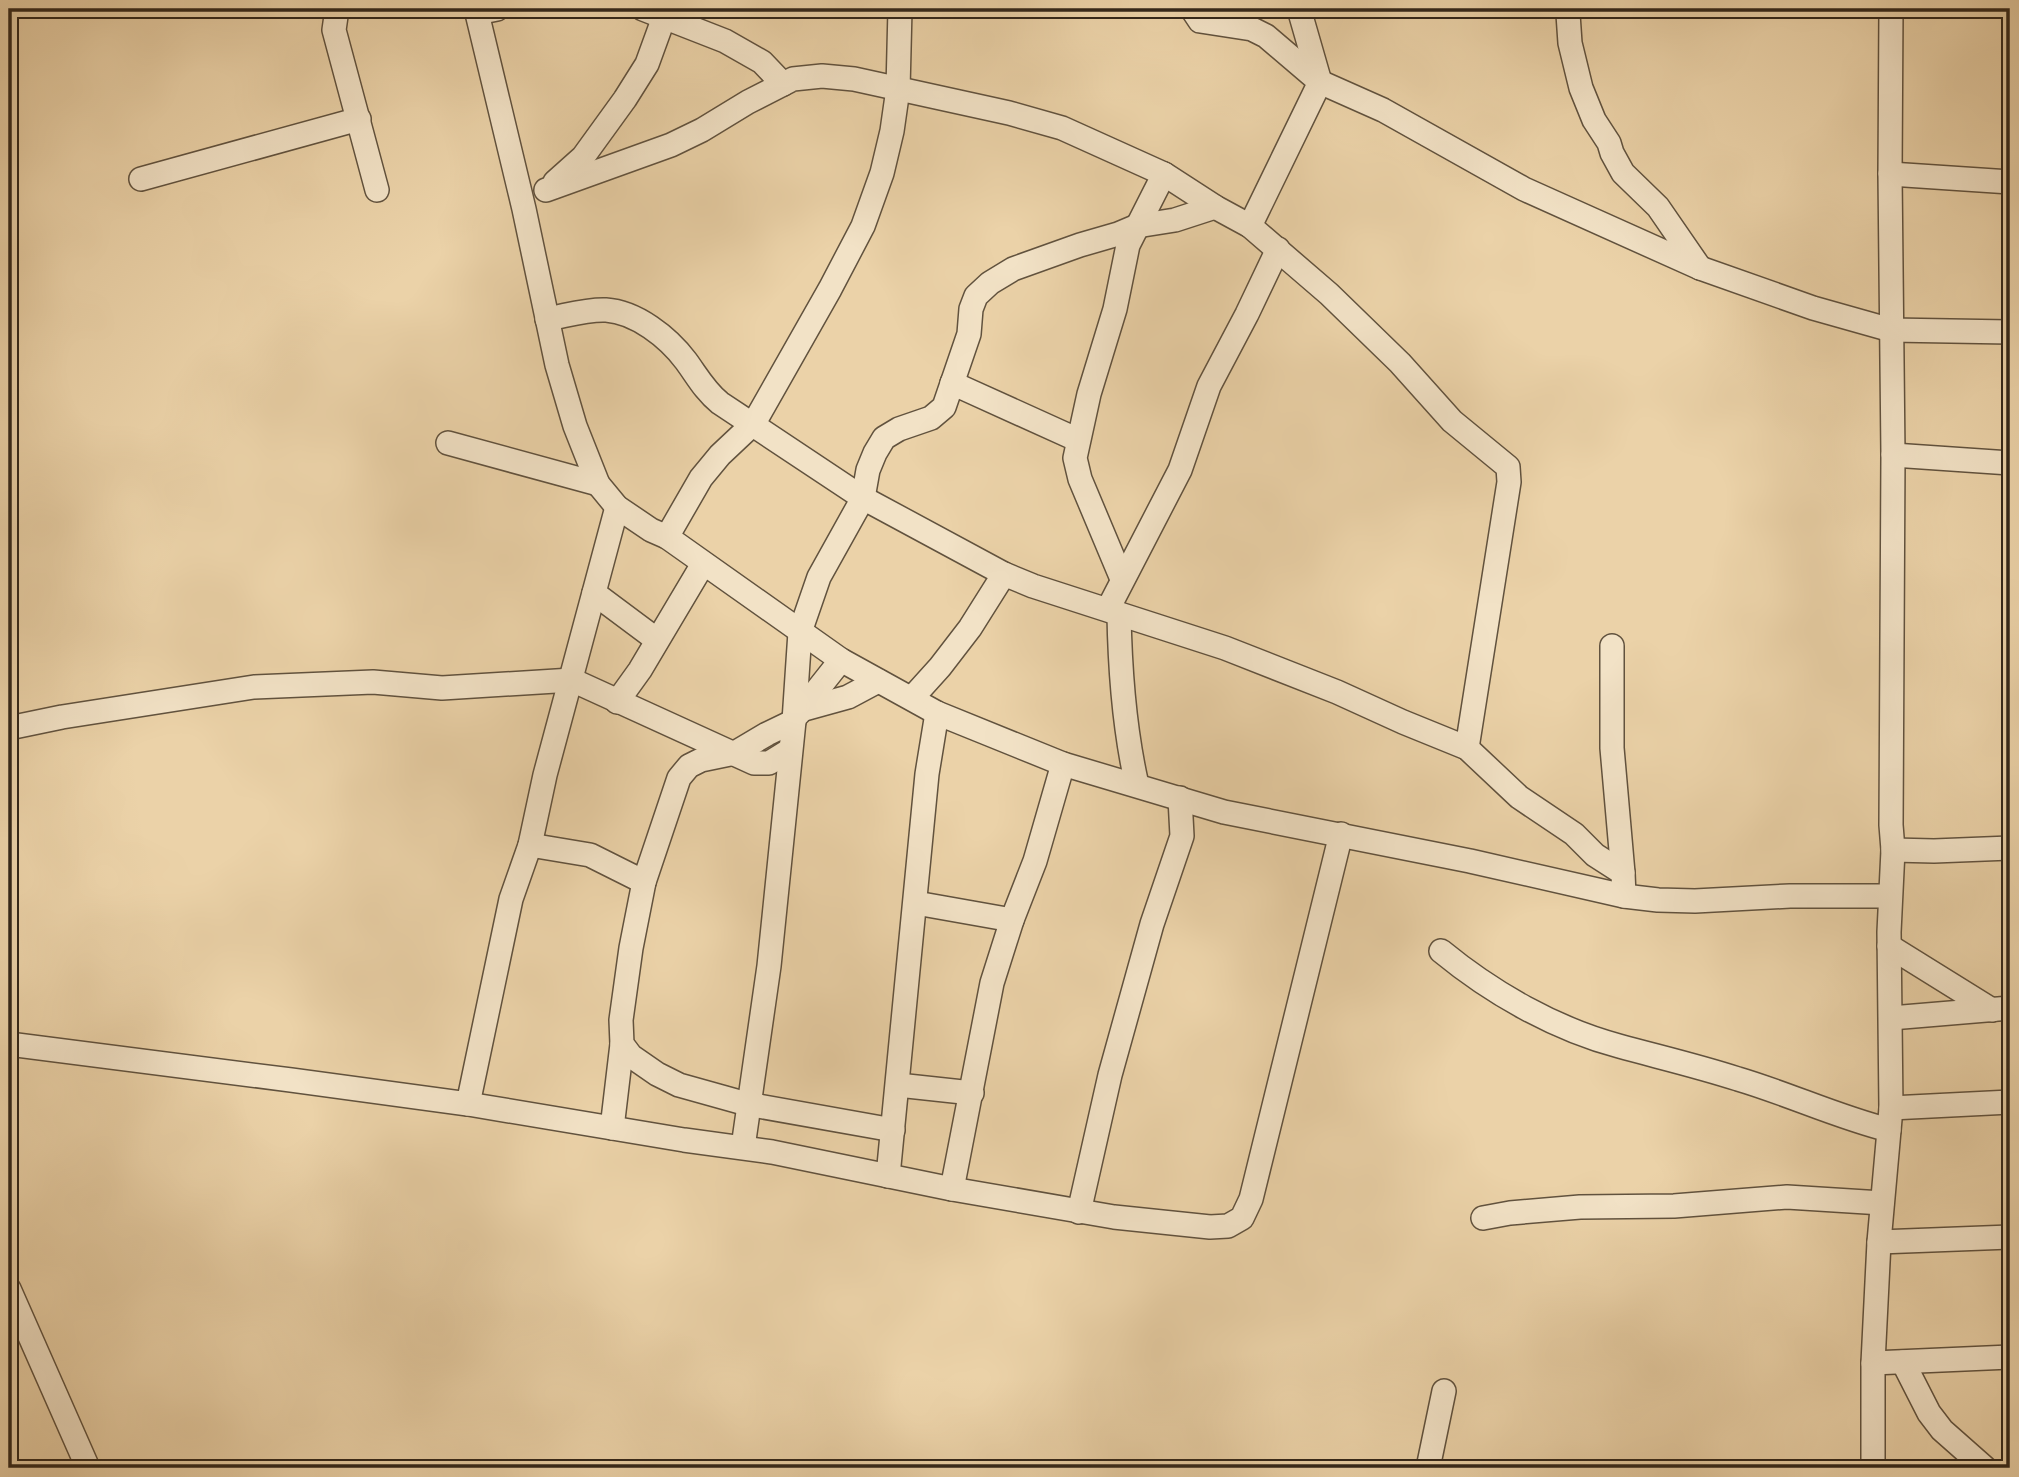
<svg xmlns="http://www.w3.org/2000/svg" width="2019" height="1477" font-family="Alegreya,serif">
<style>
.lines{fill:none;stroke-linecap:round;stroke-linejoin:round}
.minor-casing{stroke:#61523e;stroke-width:26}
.minor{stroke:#f2e2c6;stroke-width:23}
</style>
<rect width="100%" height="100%" fill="#ebd2a8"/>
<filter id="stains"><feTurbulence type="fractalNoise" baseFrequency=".00286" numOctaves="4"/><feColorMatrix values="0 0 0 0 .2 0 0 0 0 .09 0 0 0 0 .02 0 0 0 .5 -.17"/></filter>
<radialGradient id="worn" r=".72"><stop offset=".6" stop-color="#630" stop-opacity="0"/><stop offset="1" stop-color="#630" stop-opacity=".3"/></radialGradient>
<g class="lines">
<g class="minor-casing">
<g id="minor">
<polyline points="337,9 334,30 377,190"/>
<polyline points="476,9 524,209 557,365 575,426 598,484 617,507 651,530 667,537 841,660 937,713 1063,764 1224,812 1470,861 1624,896 1658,900 1695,901 1790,896 1890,896"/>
<polyline points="643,9 725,41 762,62 783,84"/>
<polyline points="1192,9 1200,21 1252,29 1266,36 1320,82 1383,110 1524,189 1700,268 1813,308 1891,330 2010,332"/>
<polyline points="1565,9 1568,14 1570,43 1581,88 1594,120 1609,143 1612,153 1623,173 1658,207 1700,268"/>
<polyline points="477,13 497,9"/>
<polyline points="1890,174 2010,182"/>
<polyline points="141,179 359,119"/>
<polyline points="555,182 583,157 625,99 647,64 667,9"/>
<polyline points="546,190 671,145 702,130 748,102 793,79 822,76 854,79 1009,113 1062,128 1164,174 1215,207 1250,226 1329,294 1400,363 1452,421 1508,467 1509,482 1467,748"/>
<polyline points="1250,226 1320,82 1299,9"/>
<path d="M547,319C565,316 587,309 606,310C636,312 668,337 686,361C697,376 705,391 720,403L863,498L1004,574L1033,586L1225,648L1337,692L1403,722L1467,748L1519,797L1574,834L1595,855L1623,873L1624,896"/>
<polyline points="952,383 1078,440"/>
<polyline points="448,443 598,484"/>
<polyline points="1893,455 2010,463"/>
<polyline points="667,537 701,478 720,455 754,423 830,289 863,226 882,173 892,131 898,89 900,9"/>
<polyline points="1122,579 1080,479 1075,458 1089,394 1115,309 1128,245 1164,174"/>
<polyline points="594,593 657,640"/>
<polyline points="1108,609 1180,470 1209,386 1247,314 1278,249"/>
<path d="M1119,614C1120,672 1124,728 1137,785"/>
<polyline points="1612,646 1612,748 1623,873"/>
<polyline points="912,698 940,667 970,628 1004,574"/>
<polyline points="617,702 640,670 703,564"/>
<polyline points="801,710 848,697 878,681"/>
<polyline points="799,713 841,660"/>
<polyline points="9,728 62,717 254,687 373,682 442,688 572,680 754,763 769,763 790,750"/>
<polyline points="530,845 590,855 644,882 679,778 689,766 701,760 735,753 767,734 794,721"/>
<polyline points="1893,850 1934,851 2010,848"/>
<polyline points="644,882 631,948 621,1020 622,1044 631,1056 657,1074 679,1085 747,1104 893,1130"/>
<polyline points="916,903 1012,920"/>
<polyline points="1889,946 1992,1010"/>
<path d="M1441,951C1492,993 1555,1029 1619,1046C1659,1057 1698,1066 1738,1079C1789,1094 1837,1117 1889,1130"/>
<polyline points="1891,1018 2010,1008"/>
<polyline points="9,1044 291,1080 468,1104 684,1140 772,1152 952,1189 1114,1217 1210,1227 1228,1226 1242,1218 1251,1199 1341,834"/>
<polyline points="898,1085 972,1093"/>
<polyline points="468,1104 511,899 530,845 545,775 617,507"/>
<polyline points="1891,1108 2010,1102"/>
<polyline points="612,1128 622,1044"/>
<polyline points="743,1147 769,966 794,721 800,632 819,577 863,498 868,470 875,453 884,438 899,429 931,418 944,407 969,334 971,309 976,296 990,283 1013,269 1080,245 1118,234 1137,226 1175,220 1215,207"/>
<polyline points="888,1176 927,774 937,713"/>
<polyline points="952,1189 992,983 1012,920 1035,861 1063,764"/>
<polyline points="1079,1212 1110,1075 1152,924 1182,836 1180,798"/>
<polyline points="1483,1218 1510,1213 1580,1207 1674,1206 1787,1197 1882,1203"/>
<polyline points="1879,1242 2010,1237"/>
<polyline points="9,1289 88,1468"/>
<polyline points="1903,1362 1929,1413 1942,1430 1985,1468"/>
<polyline points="1873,1363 2010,1357"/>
<polyline points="1428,1468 1444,1391"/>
<polyline points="1873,1468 1873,1363 1879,1242 1891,1108 1889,932 1893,850 1891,825 1893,455 1890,174 1891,9"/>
</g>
</g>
<use href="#minor" class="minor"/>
</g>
<rect width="2019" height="1477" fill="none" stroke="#ebd2a8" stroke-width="35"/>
<rect x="10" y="10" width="1998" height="1456" fill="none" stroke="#33271a" stroke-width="3.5"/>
<rect x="18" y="18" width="1984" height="1442" fill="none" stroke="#33271a" stroke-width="2"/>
<rect width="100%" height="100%" filter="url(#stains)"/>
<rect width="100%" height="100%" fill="url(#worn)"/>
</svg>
